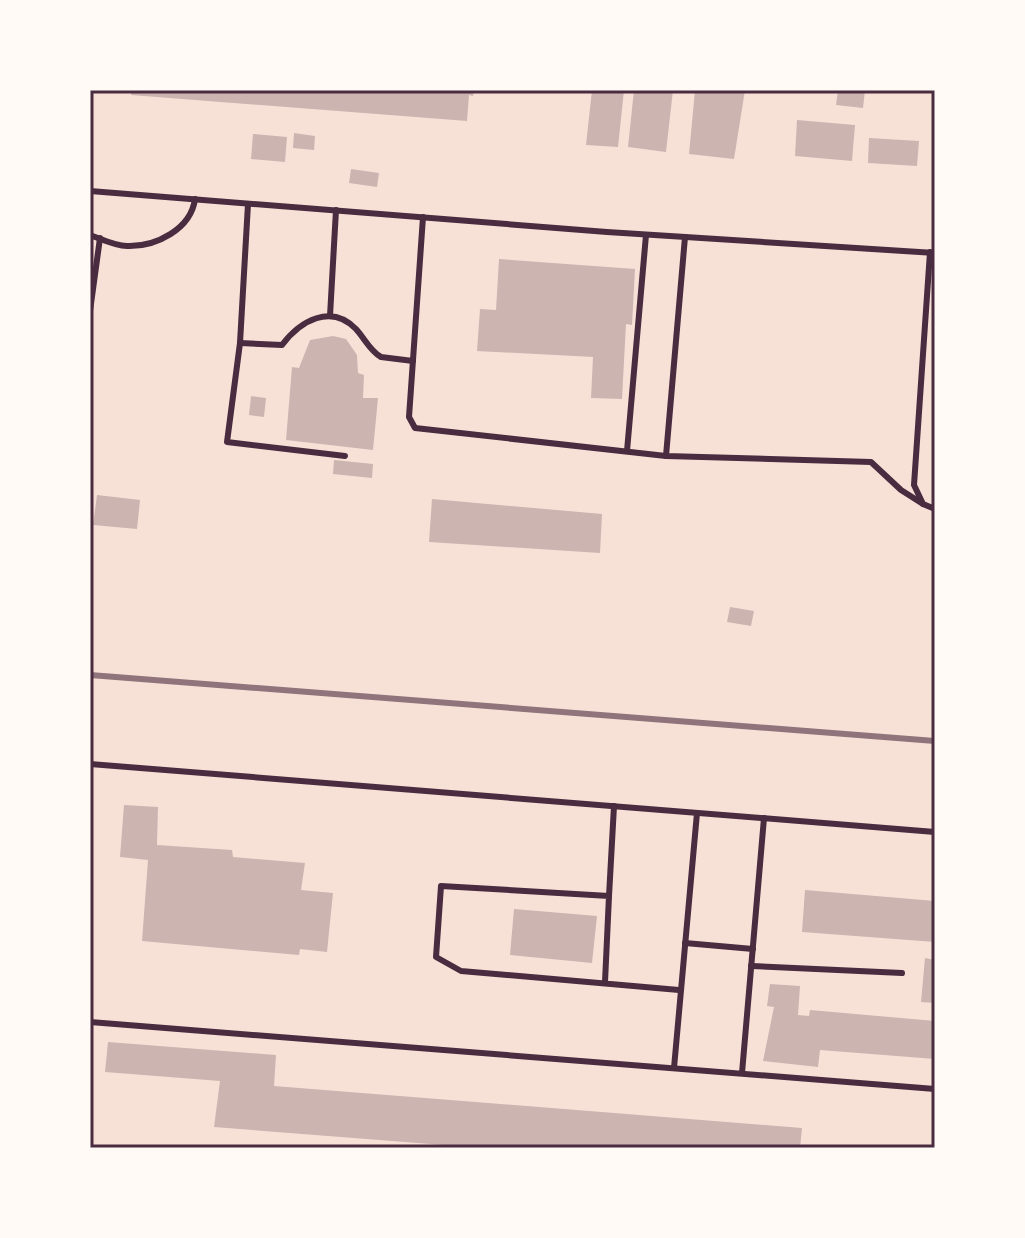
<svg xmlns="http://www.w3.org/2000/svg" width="1025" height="1238" font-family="'Asap Condensed',sans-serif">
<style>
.building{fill:#ccb4b1}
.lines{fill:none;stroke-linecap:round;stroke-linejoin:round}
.service{stroke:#4a2c40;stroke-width:6}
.rail{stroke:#8f747c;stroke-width:6}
.neatline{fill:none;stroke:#4a2c40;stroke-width:3}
</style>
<rect width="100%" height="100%" fill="#f7e1d7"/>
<g class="building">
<polygon points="132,90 474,90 473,96 469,95 467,121 131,95"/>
<polygon points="592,90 624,90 618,147 586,145"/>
<polygon points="634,90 673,90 666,152 628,147"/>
<polygon points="695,90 745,90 734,159 689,154"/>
<polygon points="838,90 865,90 863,108 836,105"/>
<polygon points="797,120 855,125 852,161 795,156"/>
<polygon points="294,133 315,136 314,150 293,148"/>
<polygon points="253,134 287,137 285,162 251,159"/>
<polygon points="869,138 919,141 917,166 868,163"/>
<polygon points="351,169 379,173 377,187 349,183"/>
<polygon points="499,259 635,269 632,325 626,324 622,399 591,398 593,357 477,351 480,309 496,310"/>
<polygon points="333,336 346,339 357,355 358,373 364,375 363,398 378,398 373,450 286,440 292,367 299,368 310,340"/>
<polygon points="251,396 266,398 264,417 249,415"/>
<polygon points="334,460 373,464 372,478 333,474"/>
<polygon points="97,495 140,500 137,529 93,525"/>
<polygon points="432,499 602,514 600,553 429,542"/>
<polygon points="730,607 754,611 751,626 727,622"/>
<polygon points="124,805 158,807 157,845 232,850 233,857 305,863 301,890 333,893 327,952 300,949 299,955 142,941 148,860 120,857"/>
<polygon points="805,890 935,901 935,942 802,932"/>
<polygon points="514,909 597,916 592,963 510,955"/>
<polygon points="925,958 935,960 935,1003 921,1002"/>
<polygon points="770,984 800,986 798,1015 809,1016 810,1010 935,1021 935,1059 820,1050 818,1067 763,1061 774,1007 767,1006"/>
<polygon points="108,1042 276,1055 274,1086 802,1128 800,1148 482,1148 214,1127 220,1081 105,1072"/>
</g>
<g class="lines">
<g class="service">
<polyline points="90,191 607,232 935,253"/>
<polyline points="248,204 240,343 227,442 345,456"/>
<polyline points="423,217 409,417 415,428 666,456 871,462 901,490 923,504"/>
<path d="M90,235C101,239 115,246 127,246C156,247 191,229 195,199"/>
<polyline points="930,252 914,485 923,504 935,509"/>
<polyline points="90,311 100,238"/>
<polyline points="330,316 336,210"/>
<path d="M240,343L282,345C300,321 331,303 356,329C365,339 370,351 381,357L413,361"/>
<polyline points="627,451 646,235"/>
<polyline points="666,456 685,237"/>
<polyline points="90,764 935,832"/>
<polyline points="609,896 614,806"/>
<polyline points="685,943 753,949"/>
<polyline points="751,966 902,973"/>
<polyline points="605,982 609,896 441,886 436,957 461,971 679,990"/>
<polyline points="90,1022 935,1089"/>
<polyline points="674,1068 697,813"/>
<polyline points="742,1073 764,818"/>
</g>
<polyline class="rail" points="90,675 935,741"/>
</g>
<rect width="1025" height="1238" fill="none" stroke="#fffaf5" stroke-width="184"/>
<rect x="92" y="92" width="841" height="1054" class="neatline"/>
</svg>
